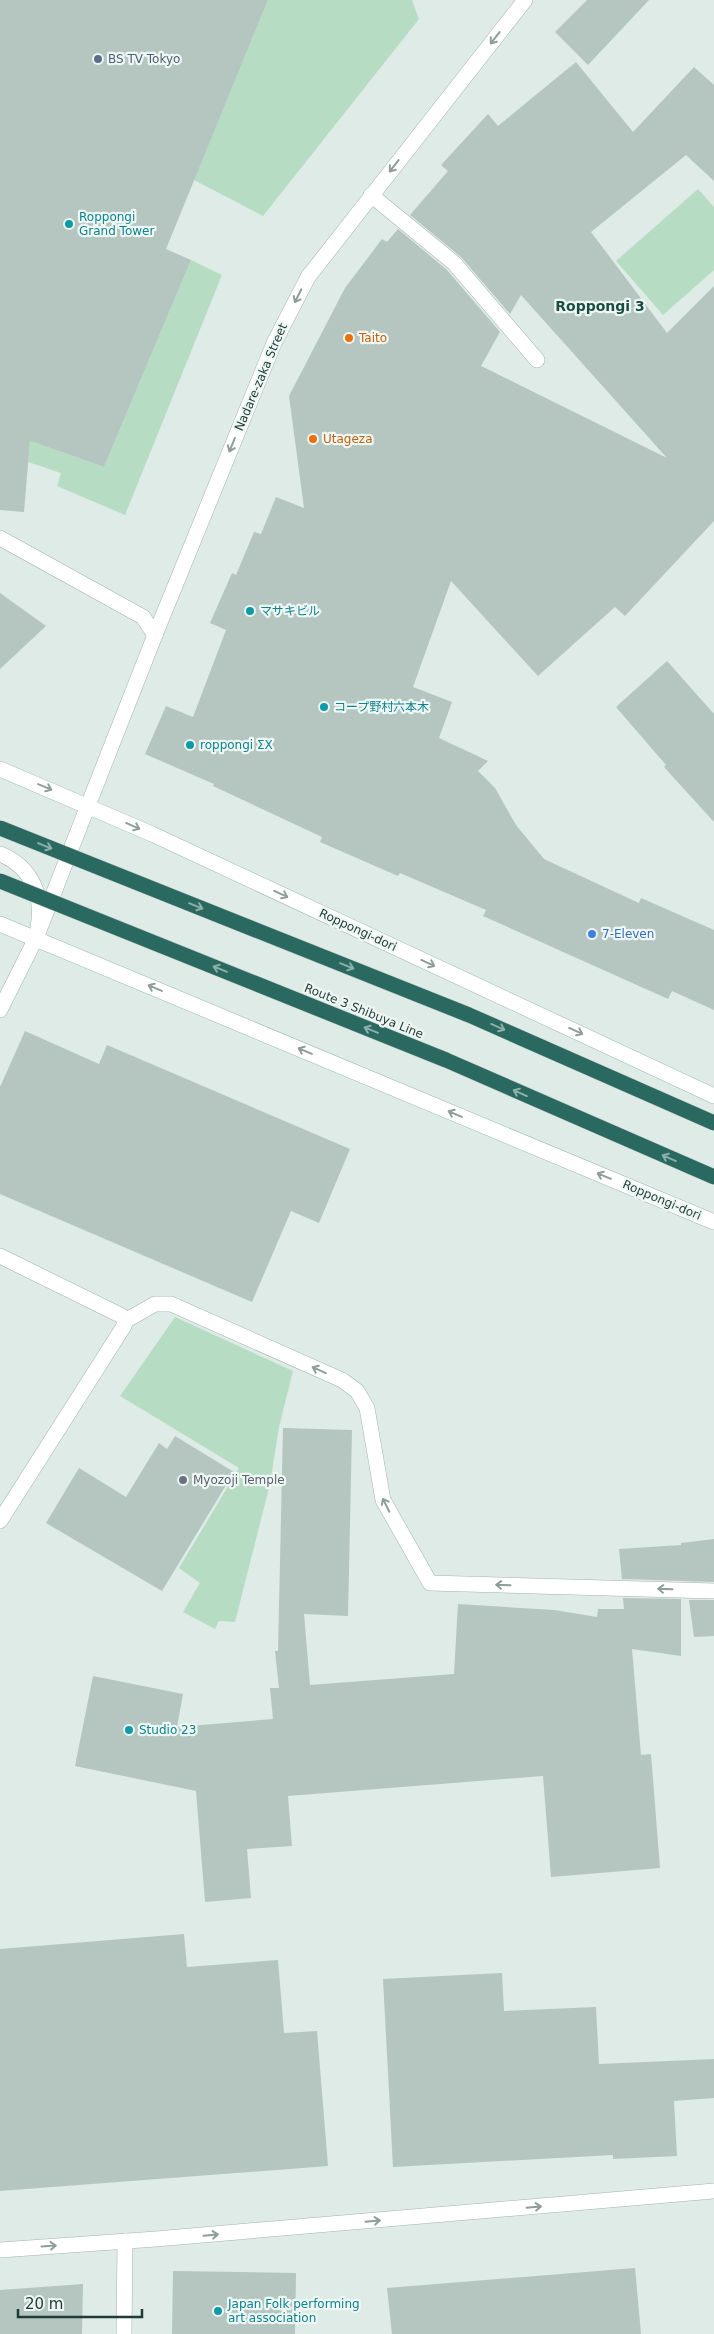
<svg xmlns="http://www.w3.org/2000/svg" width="714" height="2334" font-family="'DejaVu Sans','Noto Sans JP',sans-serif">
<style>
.green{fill:#b6ddc3}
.building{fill:#b4c6bf}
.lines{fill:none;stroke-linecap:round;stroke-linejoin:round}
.service-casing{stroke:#a2b3ae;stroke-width:16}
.minor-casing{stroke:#a2b3ae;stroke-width:16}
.tertiary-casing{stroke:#a2b3ae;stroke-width:16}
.secondary-casing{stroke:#9db7af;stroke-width:16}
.service{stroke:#fff;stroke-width:15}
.minor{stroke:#fff;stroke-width:15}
.tertiary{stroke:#fff;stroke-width:15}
.secondary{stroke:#fff;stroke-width:15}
.motorway-bridge-casing{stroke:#c0c8c7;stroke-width:16;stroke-linecap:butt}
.motorway-bridge{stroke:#2a6960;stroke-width:15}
.oneway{stroke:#8f9d9a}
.oneway2{stroke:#8cb0aa}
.service-dot{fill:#5c6f8a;stroke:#eff7f4;stroke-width:2}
.culture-dot{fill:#0f9aa8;stroke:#eff7f4;stroke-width:2}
.food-dot{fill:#e8710a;stroke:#eff7f4;stroke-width:2}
.shop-dot{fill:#3f7fe0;stroke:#eff7f4;stroke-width:2}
.worship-dot{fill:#6b7280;stroke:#eff7f4;stroke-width:2}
.labels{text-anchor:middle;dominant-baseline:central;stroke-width:4.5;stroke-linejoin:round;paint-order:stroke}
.service-label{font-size:12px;fill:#4e5e75;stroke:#eff7f4;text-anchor:start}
.culture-label{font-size:12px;fill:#0d838f;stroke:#eff7f4;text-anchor:start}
.food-label{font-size:12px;fill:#c56008;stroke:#eff7f4;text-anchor:start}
.street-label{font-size:12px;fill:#1f3b36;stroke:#eff7f4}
.shop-label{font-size:12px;fill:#366cbe;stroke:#eff7f4;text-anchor:start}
.worship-label{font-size:12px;fill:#5b616d;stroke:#eff7f4;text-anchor:start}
.neighbourhood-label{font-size:14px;font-weight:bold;fill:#1a4e45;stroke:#eff7f4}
</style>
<rect width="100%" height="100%" fill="#dfebe6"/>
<g class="green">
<polygon points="268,0 412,0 419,19 263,216 194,180"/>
<polygon points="698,189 714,207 714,270 663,315 616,261"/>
<polygon points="191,260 222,275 125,515 57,486 61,473 28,462 30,441 104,467"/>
<polygon points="175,1317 293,1371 279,1427 270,1484 235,1622 219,1621 215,1629 183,1612 200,1583 179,1568 239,1468 120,1396"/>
</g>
<g class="building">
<polygon points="0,0 268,0 166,249 191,260 104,467 30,441 24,512 0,510"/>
<polygon points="587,0 649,0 588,65 555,32"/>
<polygon points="576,62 633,132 694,67 714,85 714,181 686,155 591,232 667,333 714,286 714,521 625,616 615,607 538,676 451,581 413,687 452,702 439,738 488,761 478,771 495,788 516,825 544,859 639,903 641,898 714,930 714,1010 672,991 668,999 483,916 486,910 400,873 398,876 320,842 322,837 213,786 214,784 145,754 166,706 193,717 226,630 210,623 232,573 236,575 254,532 261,534 276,497 304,508 289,396 345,288 382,239 387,242 398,229 447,270 500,332 481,366 667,458 521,295 510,314 461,257 410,215 448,171 441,165 488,114 498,126"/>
<polygon points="0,593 46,626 0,669"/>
<polygon points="667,661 714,714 714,822 664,767 666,765 616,707"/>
<polygon points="25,1031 99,1064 107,1045 350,1149 319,1223 291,1211 252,1302 0,1194 0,1087"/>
<polygon points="283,1428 352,1430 348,1616 304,1614 310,1685 454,1674 458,1604 554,1610 597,1617 598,1609 624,1609 623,1598 681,1599 681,1656 632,1649 641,1755 651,1754 660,1868 551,1877 543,1776 288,1796 292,1846 247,1849 251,1898 205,1902 196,1791 75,1766 93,1676 183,1694 177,1727 273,1719 270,1688 279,1688 275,1651 278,1651"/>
<polygon points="175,1436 234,1472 162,1591 46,1523 79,1468 126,1497 159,1443 167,1449"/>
<polygon points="714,1539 714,1582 622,1579 619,1549 681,1545 681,1543"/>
<polygon points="689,1600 714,1600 714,1636 694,1637"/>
<polygon points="184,1934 187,1967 278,1960 284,2033 317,2031 328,2166 0,2191 0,1949"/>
<polygon points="502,1973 504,2011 596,2007 599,2064 714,2059 714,2098 674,2101 677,2156 613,2159 613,2155 393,2167 383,1979"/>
<polygon points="635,2268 641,2334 392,2334 387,2288"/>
<polygon points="173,2271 296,2273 295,2334 172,2334"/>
<polygon points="83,2284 82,2334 0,2334 0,2290"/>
</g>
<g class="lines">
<g class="service-casing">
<polyline id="service" points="125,1321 155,1304 171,1304 342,1380 357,1391 367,1408 383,1500 430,1583 714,1591"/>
</g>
<g class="minor-casing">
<g id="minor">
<polyline points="371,195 454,263 537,360"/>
<polyline points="0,538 143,617 155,635"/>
<polyline points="155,635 274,343 308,277 525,0"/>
<path d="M0,854C31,866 44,896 38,927"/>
<polyline points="0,2250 156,2239 714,2191"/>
</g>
</g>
<g class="tertiary-casing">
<g id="tertiary">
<polyline points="0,1010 36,938 155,635"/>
<polyline points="0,1256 122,1316 125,1321 124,1326 0,1521"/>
<polyline points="124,2334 125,2241"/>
</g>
</g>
<g class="secondary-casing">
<g id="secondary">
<polyline points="0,769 152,834 714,1096"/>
<polyline points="0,924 714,1222"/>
</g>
</g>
<use href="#service" class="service"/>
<use href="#minor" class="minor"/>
<use href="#tertiary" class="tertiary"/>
<use href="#secondary" class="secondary"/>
<g class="motorway-bridge-casing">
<g id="motorway-bridge">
<polyline points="0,828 469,1015 714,1123"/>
<polyline points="0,881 446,1060 714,1177"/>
</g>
</g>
<use href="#motorway-bridge" class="motorway-bridge"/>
</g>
<defs><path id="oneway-shaft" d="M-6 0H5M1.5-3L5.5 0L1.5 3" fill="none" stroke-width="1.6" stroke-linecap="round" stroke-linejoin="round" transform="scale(1.25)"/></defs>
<g class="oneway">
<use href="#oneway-shaft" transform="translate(495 38) rotate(128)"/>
<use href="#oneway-shaft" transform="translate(394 166) rotate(128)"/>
<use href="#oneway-shaft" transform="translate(298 296) rotate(117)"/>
<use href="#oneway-shaft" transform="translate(232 445) rotate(112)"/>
<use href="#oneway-shaft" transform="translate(45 787) rotate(23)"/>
<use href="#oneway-shaft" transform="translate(133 826) rotate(24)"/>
<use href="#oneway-shaft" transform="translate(281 894) rotate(25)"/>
<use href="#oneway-shaft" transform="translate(428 963) rotate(25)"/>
<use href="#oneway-shaft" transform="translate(155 988) rotate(-157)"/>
<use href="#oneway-shaft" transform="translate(576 1031) rotate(25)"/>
<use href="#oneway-shaft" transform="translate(305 1051) rotate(-157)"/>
<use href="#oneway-shaft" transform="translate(455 1114) rotate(-157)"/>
<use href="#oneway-shaft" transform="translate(604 1176) rotate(-157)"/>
<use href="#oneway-shaft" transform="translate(319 1370) rotate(-156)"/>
<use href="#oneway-shaft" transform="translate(386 1505) rotate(-116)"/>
<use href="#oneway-shaft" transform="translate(503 1585) rotate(-178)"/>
<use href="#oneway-shaft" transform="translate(665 1589) rotate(-178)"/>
<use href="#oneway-shaft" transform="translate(534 2207) rotate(-5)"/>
<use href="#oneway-shaft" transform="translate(373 2221) rotate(-5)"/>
<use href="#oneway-shaft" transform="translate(211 2235) rotate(-5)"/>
<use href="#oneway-shaft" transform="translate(49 2246) rotate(-4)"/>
</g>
<g class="oneway2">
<use href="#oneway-shaft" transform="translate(45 846) rotate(22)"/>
<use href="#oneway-shaft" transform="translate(196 906) rotate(22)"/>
<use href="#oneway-shaft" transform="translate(347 966) rotate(22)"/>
<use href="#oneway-shaft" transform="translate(220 969) rotate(-158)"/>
<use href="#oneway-shaft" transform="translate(498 1027) rotate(24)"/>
<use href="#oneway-shaft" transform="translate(371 1030) rotate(-158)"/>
<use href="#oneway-shaft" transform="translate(520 1093) rotate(-156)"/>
<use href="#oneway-shaft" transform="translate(669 1158) rotate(-156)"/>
</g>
<circle class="service-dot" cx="98" cy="59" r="5"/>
<g class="culture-dot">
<circle cx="69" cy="224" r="5"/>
<circle cx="250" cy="611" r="5"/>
<circle cx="324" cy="707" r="5"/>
<circle cx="190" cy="745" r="5"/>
<circle cx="129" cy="1730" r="5"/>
<circle cx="218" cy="2311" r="5"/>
</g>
<g class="food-dot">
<circle cx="349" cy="338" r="5"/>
<circle cx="313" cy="439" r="5"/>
</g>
<circle class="shop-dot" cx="592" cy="934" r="5"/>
<circle class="worship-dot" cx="183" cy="1480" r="5"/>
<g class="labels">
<g class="service-label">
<text x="108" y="59">BS TV Tokyo</text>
</g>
<g class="culture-label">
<text x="79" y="217">Roppongi<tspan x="79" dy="14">Grand Tower</tspan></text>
<text x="260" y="611">マサキビル</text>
<text x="334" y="707">コープ野村六本木</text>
<text x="200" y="745">roppongi ΣΧ</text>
<text x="139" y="1730">Studio 23</text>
<text x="228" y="2304">Japan Folk performing<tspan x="228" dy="14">art association</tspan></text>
</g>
<g class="food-label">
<text x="359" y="338">Taito</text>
<text x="323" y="439">Utageza</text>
</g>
<g class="street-label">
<text transform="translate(261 377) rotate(-67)">Nadare-zaka Street</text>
<text transform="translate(358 930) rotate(25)">Roppongi-dori</text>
<text transform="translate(364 1011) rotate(22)">Route 3 Shibuya Line</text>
<text transform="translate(662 1200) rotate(23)">Roppongi-dori</text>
</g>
<g class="shop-label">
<text x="602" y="934">7-Eleven</text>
</g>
<g class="worship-label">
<text x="193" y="1480">Myozoji Temple</text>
</g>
<g class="neighbourhood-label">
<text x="600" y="306">Roppongi 3</text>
</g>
</g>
<path d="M18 2309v8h124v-8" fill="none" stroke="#1f3b36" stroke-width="2.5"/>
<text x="25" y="2309" font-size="15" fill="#1f3b36" stroke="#eff7f4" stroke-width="4" paint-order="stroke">20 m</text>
</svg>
